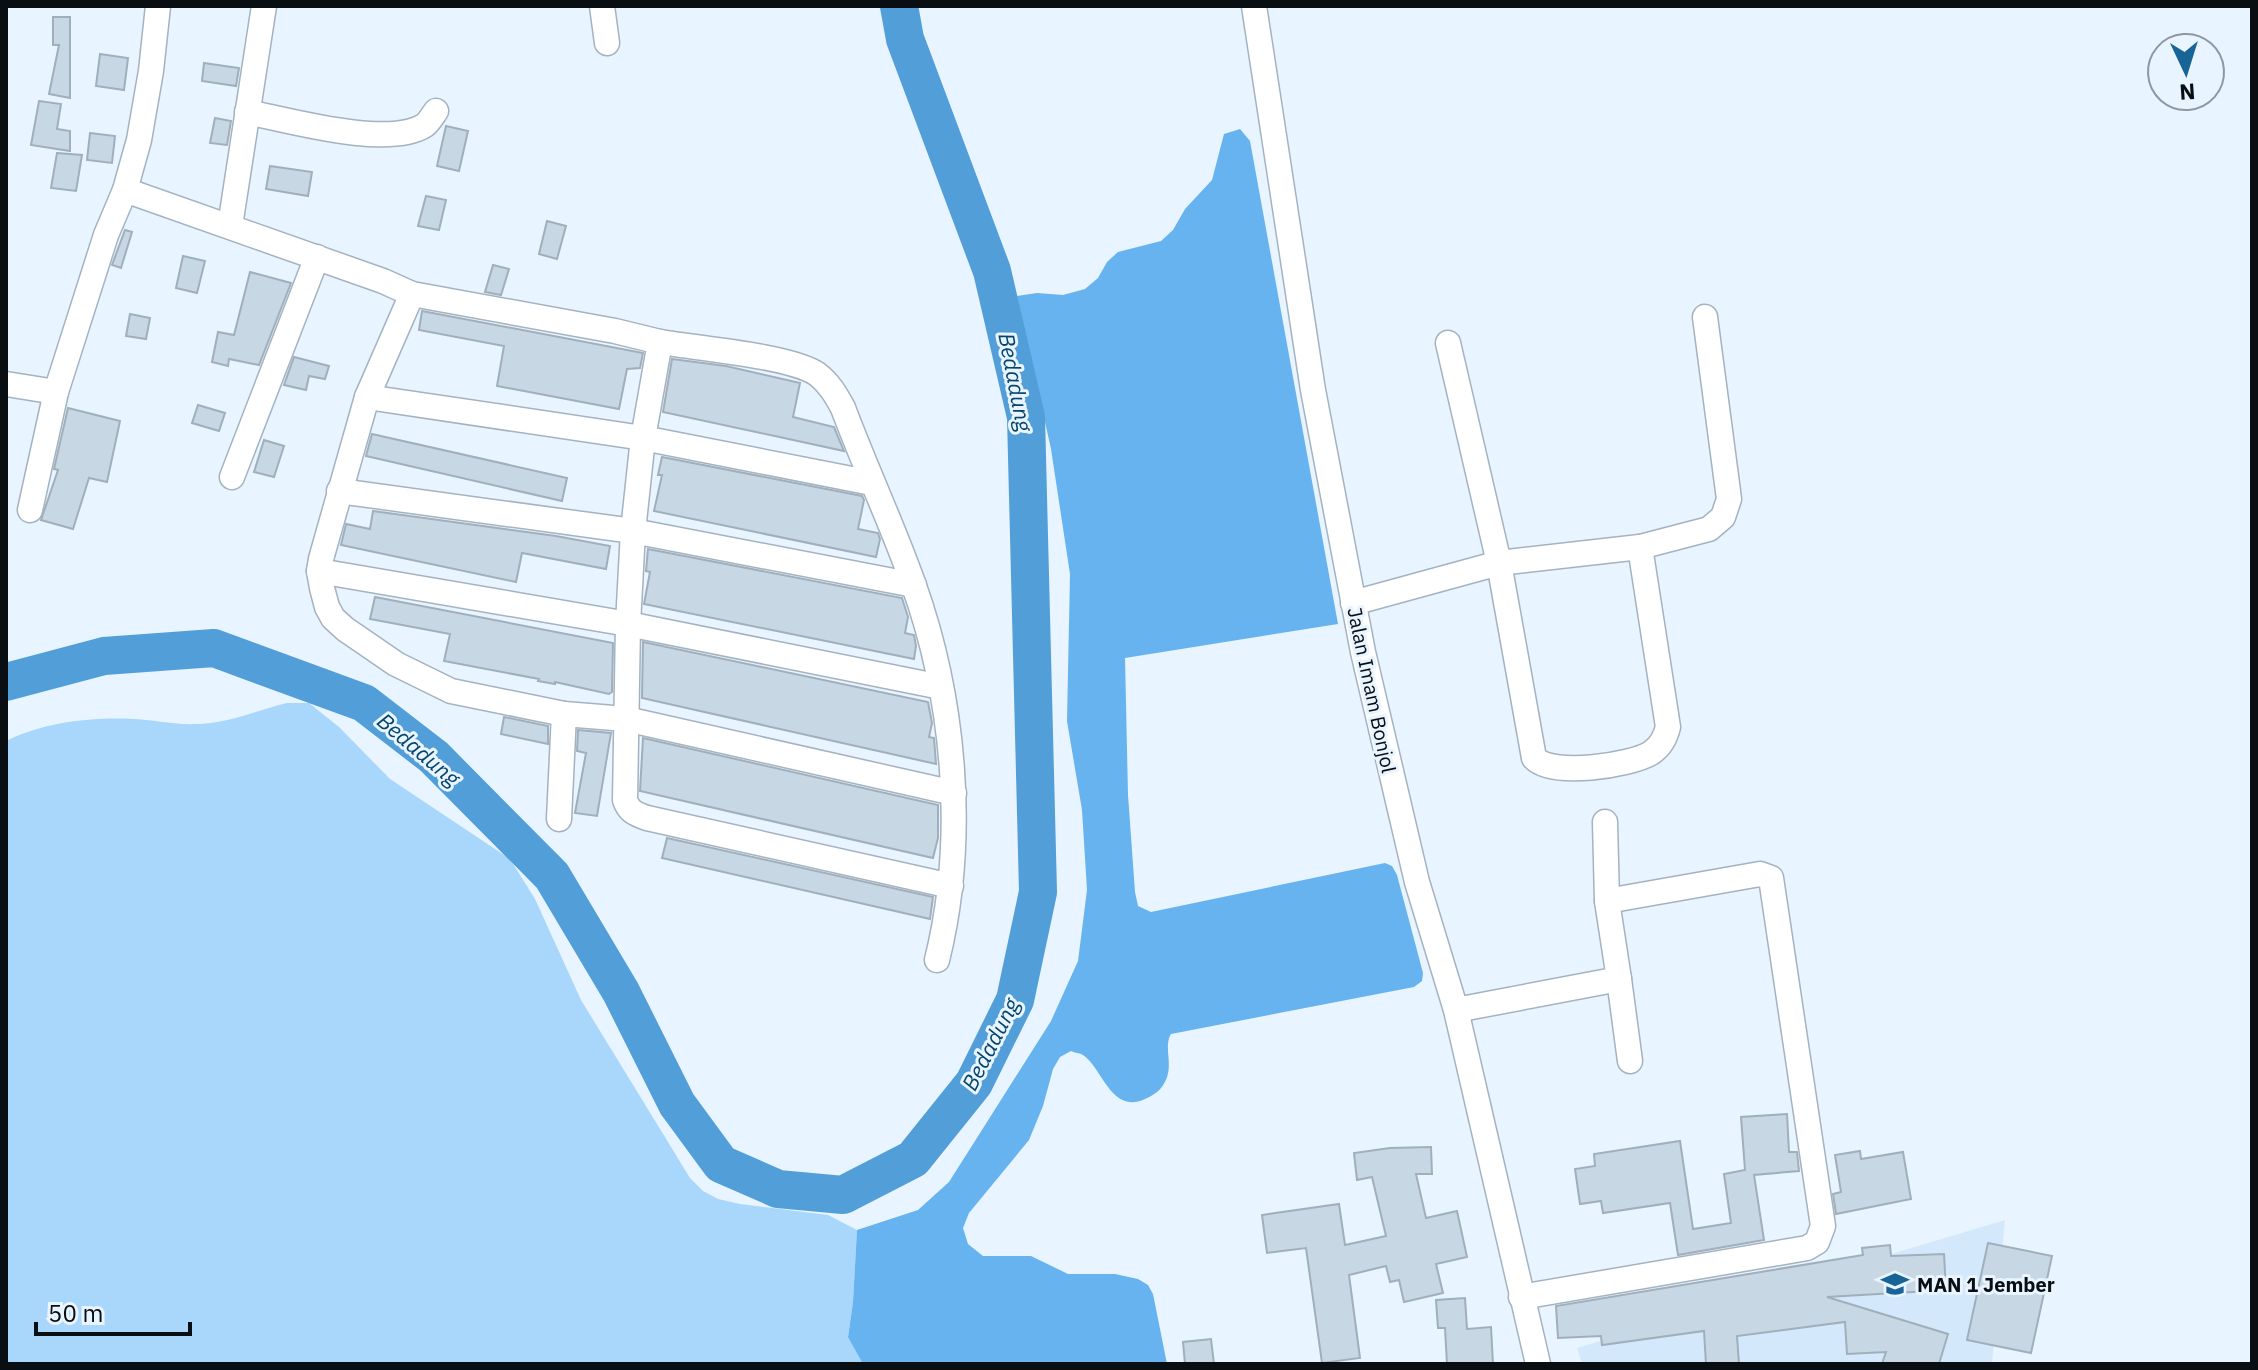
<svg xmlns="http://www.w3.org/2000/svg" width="2258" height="1370" font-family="'IBM Plex Sans',sans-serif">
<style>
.built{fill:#d3e9fb}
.green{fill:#a9d6fb}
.forest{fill:#66b3f0}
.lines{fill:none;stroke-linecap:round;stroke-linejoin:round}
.river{stroke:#519ed9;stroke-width:38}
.building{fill:#c7d7e4;stroke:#a0afbc;stroke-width:2}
.minor-casing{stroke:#a4b3c0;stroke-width:27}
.minor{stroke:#fff;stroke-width:24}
.labels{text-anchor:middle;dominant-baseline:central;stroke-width:6;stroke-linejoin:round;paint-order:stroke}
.street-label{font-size:20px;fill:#090e13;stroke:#e8f4ff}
.poi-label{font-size:20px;font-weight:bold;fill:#090e13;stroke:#e8f4ff;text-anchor:start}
.water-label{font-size:22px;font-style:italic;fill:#05446b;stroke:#e8f4ff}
</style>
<rect width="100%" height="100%" fill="#e8f4ff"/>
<polygon class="built" points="2005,1220 1992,1364 1582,1364 1577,1348"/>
<path class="green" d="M287,703H309L339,727L390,779L510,859L535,899L581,1000L690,1178L703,1191L718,1199L740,1204L828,1215L857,1230L853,1302L848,1336L863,1364H6V741C45,722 91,717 134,719C155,720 176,725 196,724C227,724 258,710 287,703Z"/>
<path class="forest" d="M1240,129L1250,141L1338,624L1125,658L1128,795L1135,892L1138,906L1151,912L1385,863L1392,866L1397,875L1423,973L1422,981L1414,987L1171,1034C1162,1049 1177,1068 1161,1088C1158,1092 1150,1097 1145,1099C1111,1115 1102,1067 1083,1055C1080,1053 1075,1053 1071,1051L1060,1057L1053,1069L1043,1106L1029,1140L969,1213L963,1228L968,1244L983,1256H1031L1068,1274H1115L1138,1279L1148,1285L1153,1294L1167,1364H863L848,1337L853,1302L857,1230L918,1210L949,1182L1051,1021L1078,961L1087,890L1082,810L1067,721L1070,574L1051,449L1017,296L1037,293L1063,295L1085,289L1098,278L1107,262L1118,252L1161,241L1173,230L1185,209L1212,180L1224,134Z"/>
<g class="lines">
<polyline class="river" points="6,682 104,656 214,648 364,703 434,757 552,876 621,992 677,1104 721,1164 778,1189 843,1195 913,1159 974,1083 1015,1000 1038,892 1026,417 992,271 905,39 899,6"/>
</g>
<g class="building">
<polygon points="53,17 70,17 70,98 49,94 59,45 53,45"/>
<polygon points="100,54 128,58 124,90 96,86"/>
<polygon points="204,63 239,68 236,86 202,81"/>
<polygon points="39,101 61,104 57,129 70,131 70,151 31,145"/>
<polygon points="215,118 231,121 227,145 210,143"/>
<polygon points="446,126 468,131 459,171 437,166"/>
<polygon points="90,133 115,136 112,163 87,160"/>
<polygon points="57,153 82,155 76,191 51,188"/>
<polygon points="270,166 312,172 308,196 266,189"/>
<polygon points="426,196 446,200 439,230 418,226"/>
<polygon points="547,221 566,226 557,259 539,254"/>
<polygon points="125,230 132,232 121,268 112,265"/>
<polygon points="183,256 205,261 197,293 176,288"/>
<polygon points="493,265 509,269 501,295 485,292"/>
<polygon points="250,272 291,283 259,365 229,359 228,366 212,362 218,332 234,335"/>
<polygon points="422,311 643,353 640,368 627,369 619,409 497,386 504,346 419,330"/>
<polygon points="130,314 150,318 146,339 126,336"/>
<polygon points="294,357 329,366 325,379 309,376 306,390 284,385"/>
<polygon points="672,359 726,366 800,383 793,417 834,427 844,451 663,412"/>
<polygon points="198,405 225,413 219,431 192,423"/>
<polygon points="68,408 120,421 107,482 89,478 73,529 41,520 58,470 54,469"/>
<polygon points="372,434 567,478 562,501 366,456"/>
<polygon points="264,440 284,446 274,477 254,472"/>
<polygon points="662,457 862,496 864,500 858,529 878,533 880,539 876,557 654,511 662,475 658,475"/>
<polygon points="373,511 556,536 610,546 606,569 522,553 516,582 341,545 346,524 370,529"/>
<polygon points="648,549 902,598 908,617 905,633 914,635 916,646 914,659 644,604 650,572 646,571"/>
<polygon points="375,597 613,643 612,692 609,694 555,682 555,684 538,681 539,679 444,661 450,634 370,619"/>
<polygon points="643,642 928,702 932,723 929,737 934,738 936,764 642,698"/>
<polygon points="504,717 548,726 548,744 501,734"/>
<polygon points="578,730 611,733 597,816 575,813 586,753 577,751"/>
<polygon points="643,738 938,805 938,838 933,858 640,791"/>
<polygon points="667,838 933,897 930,919 662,858"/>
<polygon points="1787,1114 1789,1152 1797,1152 1799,1171 1754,1175 1764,1240 1678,1255 1670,1203 1603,1213 1601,1201 1580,1204 1575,1169 1595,1166 1594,1154 1680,1141 1693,1229 1731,1223 1724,1174 1745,1170 1741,1117"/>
<polygon points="1431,1147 1432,1174 1416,1174 1426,1218 1457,1211 1467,1257 1436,1264 1443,1293 1404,1302 1399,1280 1390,1282 1386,1266 1349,1275 1360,1358 1322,1363 1306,1248 1267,1253 1262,1215 1339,1204 1345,1245 1386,1236 1372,1177 1357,1180 1354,1153 1390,1148"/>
<polygon points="1860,1151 1861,1159 1903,1152 1911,1199 1836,1214 1833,1194 1841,1192 1835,1155"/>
<polygon points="1988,1243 2052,1256 2031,1353 1967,1340"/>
<polygon points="1890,1245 1891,1256 1944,1254 1946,1290 1827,1297 1948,1334 1939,1364 1882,1364 1886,1352 1847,1354 1845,1322 1737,1336 1739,1364 1706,1364 1704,1331 1602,1345 1601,1336 1558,1338 1556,1306 1863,1255 1862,1248"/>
<polygon points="1465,1298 1467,1329 1491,1327 1493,1364 1447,1364 1445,1328 1438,1328 1436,1300"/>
<polygon points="1211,1339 1214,1364 1185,1364 1183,1342"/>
</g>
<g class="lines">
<g class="minor-casing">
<g id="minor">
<polyline points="602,6 607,43"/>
<polyline points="1254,6 1313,390 1363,652 1417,882 1456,1010 1538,1364"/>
<path d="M247,112C288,120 389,149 425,125C429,122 433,115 436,111"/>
<polyline points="125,190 383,281 412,294 615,331 660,342 643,438 633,531 628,624 319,571"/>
<polyline points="230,226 264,6"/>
<polyline points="412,294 367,397 321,559 319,571 322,588 327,607 333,618 345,629 396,664 451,691 564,714 626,719 954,793"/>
<path d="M660,342C696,348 791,356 817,374C829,383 836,395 843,408C865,467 892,524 913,583C955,700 967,839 937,960"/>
<path d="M1448,343L1499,563L1534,758C1552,777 1629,766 1651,753C1661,746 1665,738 1668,727L1640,547"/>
<polyline points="6,384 56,392 106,235 125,190 139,140 151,71 158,6"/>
<polyline points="367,397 643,438 872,483"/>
<polyline points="232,477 317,257"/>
<polyline points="339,491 633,531 914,585"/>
<polyline points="30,510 56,392"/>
<polyline points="1353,603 1499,563 1640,547 1709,529 1723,517 1729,499 1705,317"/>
<path d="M941,687L628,624L625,800C629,812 636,814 647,818L951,886"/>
<polyline points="559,819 564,714"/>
<polyline points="1605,822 1607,901"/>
<polyline points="1619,979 1630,1061"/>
<polyline points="1456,1010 1619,979 1607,901 1760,874 1771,878 1823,1226 1817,1242 1807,1248 1521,1297"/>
</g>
</g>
<use href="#minor" class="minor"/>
</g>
<defs>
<g id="school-bare" transform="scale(2.16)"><path d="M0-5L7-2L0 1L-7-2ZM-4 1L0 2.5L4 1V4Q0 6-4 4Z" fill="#186497" stroke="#e8f4ff" stroke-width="2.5" paint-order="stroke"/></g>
</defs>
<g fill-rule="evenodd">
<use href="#school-bare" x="1895" y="1284"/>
</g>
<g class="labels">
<g class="street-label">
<text transform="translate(1372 690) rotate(78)">Jalan Imam Bonjol</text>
</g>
<g class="poi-label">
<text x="1917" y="1284">MAN 1 Jember</text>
</g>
<g class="water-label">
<text transform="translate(1016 382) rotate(79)">Bedadung</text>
<text transform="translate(419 749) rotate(40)">Bedadung</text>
<text transform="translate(990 1044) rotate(-63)">Bedadung</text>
</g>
</g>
<rect width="2258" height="1370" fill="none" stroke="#090e13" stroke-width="16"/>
<g transform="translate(2186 72) rotate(176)"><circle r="38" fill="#e8f4ff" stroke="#8f98a1" stroke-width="2"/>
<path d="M0-6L14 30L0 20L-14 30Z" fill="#186497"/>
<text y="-12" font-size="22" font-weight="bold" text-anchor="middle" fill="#090e13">N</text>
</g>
<path d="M36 1322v12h154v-12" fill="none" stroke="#090e13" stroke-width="4"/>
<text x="48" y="1322" font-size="24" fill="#090e13" stroke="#e8f4ff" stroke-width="6" paint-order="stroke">50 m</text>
</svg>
